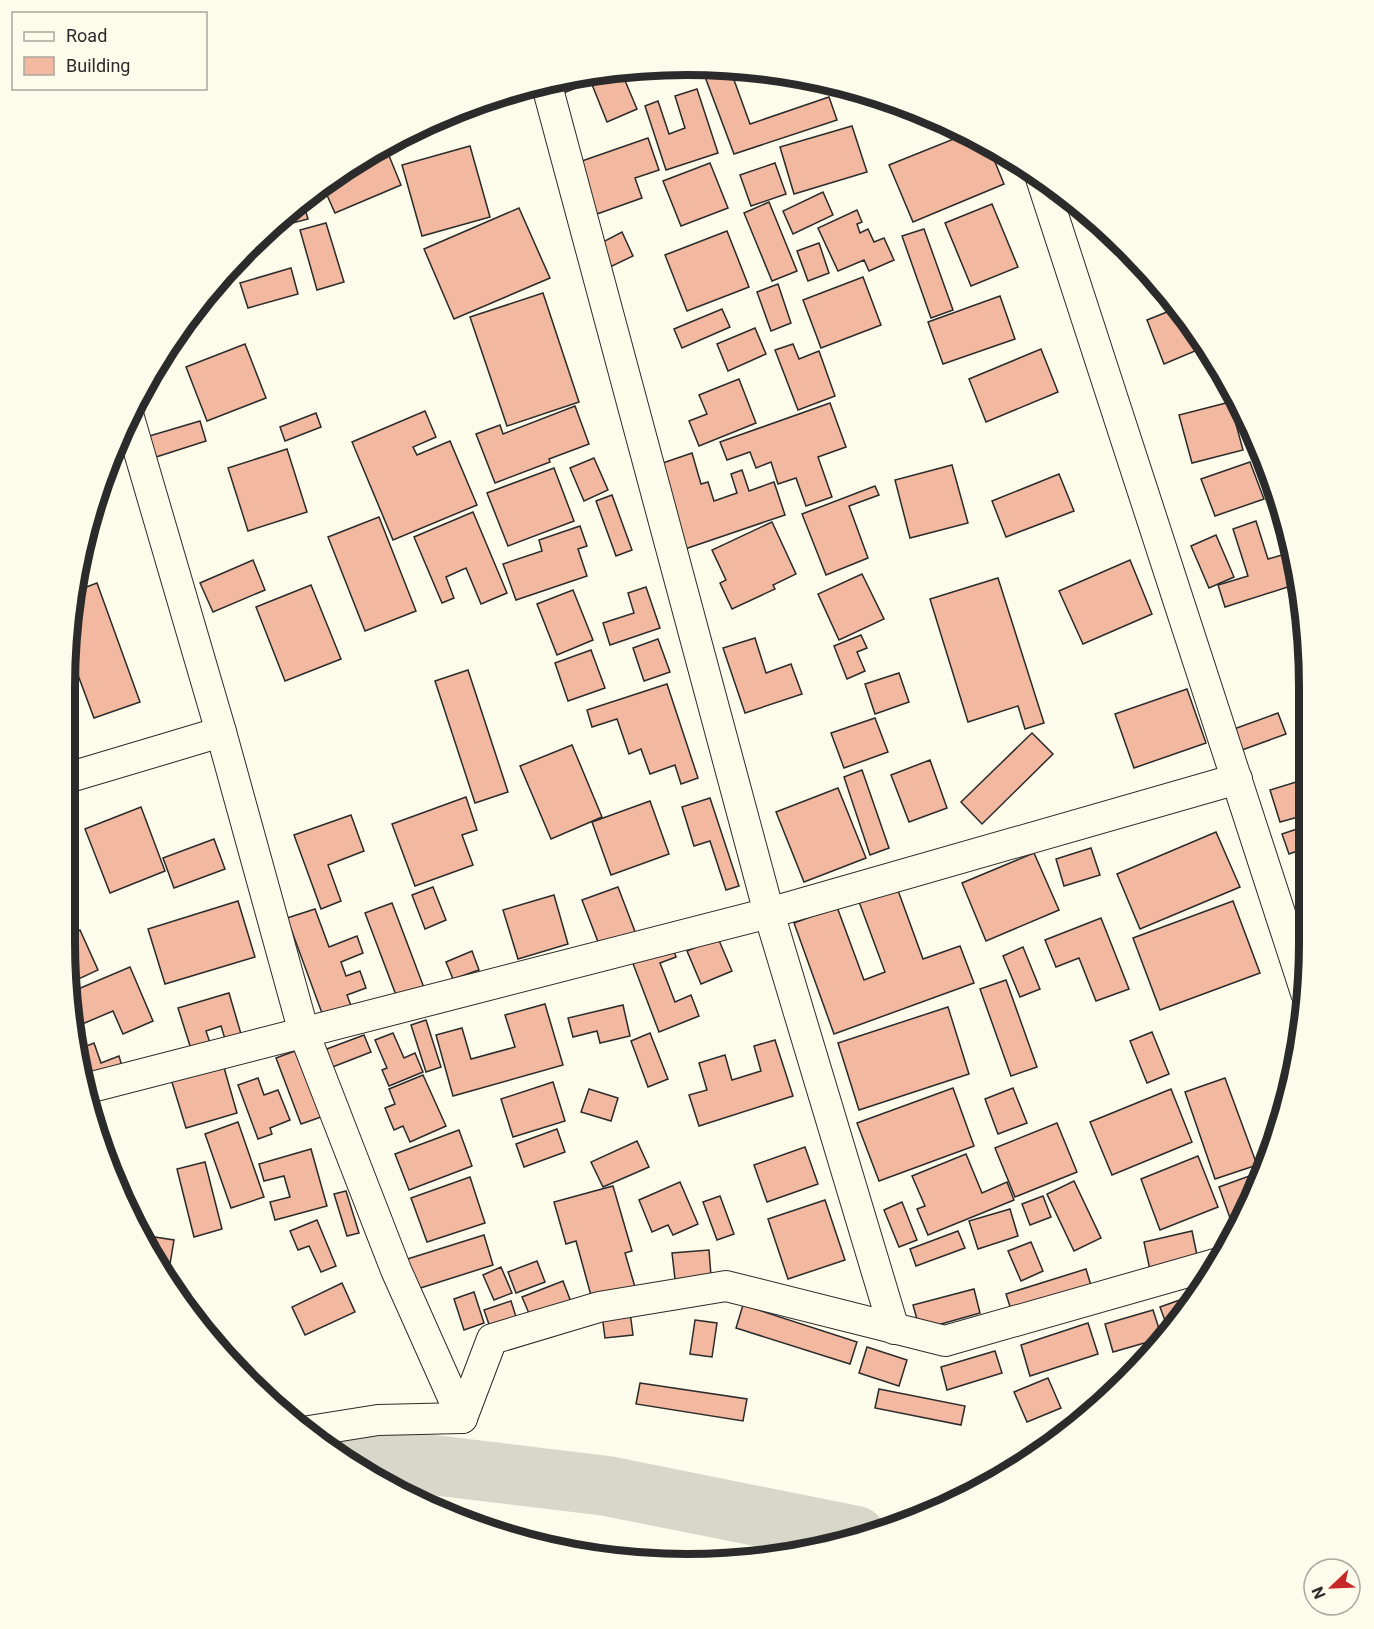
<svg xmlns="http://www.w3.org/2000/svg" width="1374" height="1629" font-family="Roboto,sans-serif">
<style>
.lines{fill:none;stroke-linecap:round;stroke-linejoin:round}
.river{stroke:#d8d7c9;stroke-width:60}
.building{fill:#f2b8a0;stroke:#2b2b2b;stroke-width:1.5}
.minor-casing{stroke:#2b2b2b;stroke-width:32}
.minor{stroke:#fdfbea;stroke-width:30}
.rim{fill:none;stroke:#2b2b2b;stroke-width:8}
</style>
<rect width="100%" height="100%" fill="#fdfbea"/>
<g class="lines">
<polyline class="river" points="333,1453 607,1486 856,1536"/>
</g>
<g class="building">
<polygon points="672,66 673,70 649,79 646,69"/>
<polygon points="701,66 730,69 750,124 829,97 837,120 734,154"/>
<polygon points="621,71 637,109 607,122 591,82 561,94 555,80 566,76"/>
<polygon points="697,89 718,153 666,170 645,106 658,101 669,134 685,128 675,96"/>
<polygon points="852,126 867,172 794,194 780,147"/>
<polygon points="966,134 988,145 1004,184 913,222 889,165"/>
<polygon points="648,138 659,170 635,178 642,198 597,214 579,162"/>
<polygon points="385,146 401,185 335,213 322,184 341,169"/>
<polygon points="470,146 490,217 422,236 402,165"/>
<polygon points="710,163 728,208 681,226 663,181"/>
<polygon points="775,163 786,194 751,206 740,175"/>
<polygon points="823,192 833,215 793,234 783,211"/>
<polygon points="302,199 308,219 266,230 276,219"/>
<polygon points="769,202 797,271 772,281 744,213"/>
<polygon points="992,204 1018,267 971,286 945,223"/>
<polygon points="519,208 550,278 454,319 424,249"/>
<polygon points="857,210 862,222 857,224 860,233 868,229 874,242 884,238 894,260 869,271 864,260 838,271 818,228"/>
<polygon points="326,223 344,282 317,290 300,230"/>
<polygon points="924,229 953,310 931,318 902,236"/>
<polygon points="727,231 749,287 687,311 665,255"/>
<polygon points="622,232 633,256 610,267 599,244"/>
<polygon points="819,243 829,273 808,281 797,251"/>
<polygon points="291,268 298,294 248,308 240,283"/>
<polygon points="863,277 881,325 821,348 803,300"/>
<polygon points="218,281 221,291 205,296"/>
<polygon points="778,284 791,323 771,331 757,292"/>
<polygon points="543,293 579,402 507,426 470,317"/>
<polygon points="1000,296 1015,339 943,364 928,322"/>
<polygon points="1177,308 1207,346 1164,364 1147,320"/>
<polygon points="722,309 730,327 682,348 674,329"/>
<polygon points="755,328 766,354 728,371 717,344"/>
<polygon points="245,344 266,398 207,421 186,367"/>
<polygon points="793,344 799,359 819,351 835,396 798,410 775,350"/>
<polygon points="1041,349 1058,392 986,422 969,379"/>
<polygon points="739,379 756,423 699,446 689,421 707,414 699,395"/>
<polygon points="1230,402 1243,450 1192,463 1179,415"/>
<polygon points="830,403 846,447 818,457 832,497 806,506 796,478 778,484 771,462 756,468 750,452 727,460 720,442"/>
<polygon points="575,406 589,444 549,459 550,462 495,483 476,434 500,425 503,434"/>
<polygon points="425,411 436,437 413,447 417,455 450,441 477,505 393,540 352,442"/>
<polygon points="316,413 321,427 285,441 280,427"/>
<polygon points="200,421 206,441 153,458 146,437"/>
<polygon points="287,449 307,512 248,531 228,468"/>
<polygon points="692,453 701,484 708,482 714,501 737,493 731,474 742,470 749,491 774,482 785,515 685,549 657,465"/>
<polygon points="594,458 608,490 584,501 570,468"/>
<polygon points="1250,462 1264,499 1215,516 1201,479"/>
<polygon points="952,465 968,523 910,538 895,480"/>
<polygon points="554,468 574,521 508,546 487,493"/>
<polygon points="1059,474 1074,511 1006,537 992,501"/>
<polygon points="875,486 879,495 849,506 868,558 826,575 802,514"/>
<polygon points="612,495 632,550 616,556 596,501"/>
<polygon points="473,512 507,593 481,604 466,568 446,577 454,598 442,603 414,537"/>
<polygon points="379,517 416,611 365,631 328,537"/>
<polygon points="1256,521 1268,559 1282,555 1291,586 1225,607 1218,585 1248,576 1233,529"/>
<polygon points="772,522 796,574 773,585 775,589 732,609 720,583 726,580 712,550"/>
<polygon points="580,526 587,546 578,549 587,576 516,600 503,564 542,551 539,540"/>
<polygon points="1216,535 1234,577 1209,588 1191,546"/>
<polygon points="1289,538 1297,565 1299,584 1296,585 1282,540"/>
<polygon points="253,560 265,590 213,612 200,583"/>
<polygon points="1130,560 1152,614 1083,644 1059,591"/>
<polygon points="862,574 884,619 839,640 818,594"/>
<polygon points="998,578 1044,723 1025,729 1018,706 968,722 930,599"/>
<polygon points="97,583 140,702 94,718 72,659 69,660 70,606 73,592"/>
<polygon points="311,585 341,659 285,681 256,607"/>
<polygon points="646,587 660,628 610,645 603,623 634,613 628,593"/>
<polygon points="573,590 593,640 557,655 537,604"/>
<polygon points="861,635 867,648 857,652 865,671 847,679 834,646"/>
<polygon points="755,638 766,673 791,664 802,694 745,713 723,648"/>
<polygon points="658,639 670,672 644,681 633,648"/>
<polygon points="591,650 605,688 568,701 555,663"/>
<polygon points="468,670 508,792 475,803 435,681"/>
<polygon points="899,673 909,702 875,714 865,684"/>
<polygon points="667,684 698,778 681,784 675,765 650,774 641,749 629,754 617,719 592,727 587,710"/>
<polygon points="1187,689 1206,743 1134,768 1115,714"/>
<polygon points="1278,713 1286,734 1242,750 1234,729"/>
<polygon points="875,718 888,752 844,768 831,733"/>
<polygon points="1032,733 1053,754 982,824 961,802"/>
<polygon points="572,745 602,817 551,839 520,766"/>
<polygon points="930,760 947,808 909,822 891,775"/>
<polygon points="862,770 889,848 870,855 844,777"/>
<polygon points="1309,778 1309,814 1280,822 1270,790"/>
<polygon points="838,788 866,858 804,882 776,812"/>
<polygon points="466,797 477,830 462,835 473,865 415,886 392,824"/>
<polygon points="710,798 739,886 726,890 710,841 694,846 682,807"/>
<polygon points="650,801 669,854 611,875 592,822"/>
<polygon points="141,807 165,871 110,893 85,829"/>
<polygon points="351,815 364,851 328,865 341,901 321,909 294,835"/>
<polygon points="1309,825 1309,847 1289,854 1282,834"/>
<polygon points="1216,832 1240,887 1140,929 1117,874"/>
<polygon points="214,839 225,869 174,888 163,858"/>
<polygon points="1091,848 1100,875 1064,886 1056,859"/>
<polygon points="1034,853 1059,910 986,941 962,883"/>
<polygon points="896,885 923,959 960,946 974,983 834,1034 794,923 837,907 864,980 885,972 858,899"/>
<polygon points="433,887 446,920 425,929 412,895"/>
<polygon points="618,887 639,942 603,955 582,900"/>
<polygon points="554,895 568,944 518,959 503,910"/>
<polygon points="238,901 255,957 165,984 148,929"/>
<polygon points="1233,901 1260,973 1160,1010 1133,938"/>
<polygon points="392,903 426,993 399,1003 365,913"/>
<polygon points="315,909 329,947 357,936 363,953 341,962 346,976 360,971 366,988 347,995 354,1014 326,1024 287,918"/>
<polygon points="1101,918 1129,989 1096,1001 1079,958 1056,967 1045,940"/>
<polygon points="80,930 98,970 70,983 65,936"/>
<polygon points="718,938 732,971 701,984 687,951"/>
<polygon points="672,945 676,957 660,963 675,1002 691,995 699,1016 659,1032 632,961"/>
<polygon points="1023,947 1040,989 1020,997 1003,956"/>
<polygon points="472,951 479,970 453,979 446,962"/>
<polygon points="130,967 153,1021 123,1034 113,1011 80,1025 73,1007 71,992"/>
<polygon points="1006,980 1037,1067 1011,1076 980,989"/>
<polygon points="229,993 241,1034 225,1039 221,1026 206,1031 210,1043 191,1049 178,1008"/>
<polygon points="545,1004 563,1065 453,1096 436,1035 462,1028 471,1059 515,1047 505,1015"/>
<polygon points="623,1005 630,1036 600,1043 597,1031 573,1037 568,1018"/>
<polygon points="948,1007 969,1074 859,1110 838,1043"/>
<polygon points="426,1020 441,1067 426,1072 411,1025"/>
<polygon points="1152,1032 1169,1074 1147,1083 1130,1041"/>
<polygon points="393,1033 404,1058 415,1053 423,1072 389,1086 382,1070 387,1068 375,1040"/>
<polygon points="650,1033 668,1079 648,1087 631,1041"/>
<polygon points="364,1035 371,1052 330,1068 324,1050"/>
<polygon points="775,1040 793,1096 699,1126 689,1095 707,1090 699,1063 725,1055 732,1080 761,1071 754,1046"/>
<polygon points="94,1043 101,1063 119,1056 122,1066 87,1078 80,1060 79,1049"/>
<polygon points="295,1051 321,1117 301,1124 276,1058"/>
<polygon points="223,1064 237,1113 186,1128 171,1079"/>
<polygon points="423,1075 446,1126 410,1142 403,1126 394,1130 385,1108 395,1104 389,1089"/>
<polygon points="258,1078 264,1095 278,1090 290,1120 270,1128 272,1134 258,1139 238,1085"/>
<polygon points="1225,1078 1257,1165 1215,1179 1185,1092"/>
<polygon points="553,1082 565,1121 513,1137 501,1099"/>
<polygon points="953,1088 974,1146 879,1181 857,1123"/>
<polygon points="1013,1088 1027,1123 998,1134 985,1099"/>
<polygon points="589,1089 618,1098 611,1121 581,1112"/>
<polygon points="1171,1089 1192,1142 1112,1175 1090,1122"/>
<polygon points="238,1122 264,1197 231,1208 205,1134"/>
<polygon points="1057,1123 1077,1172 1015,1197 995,1148"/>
<polygon points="557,1129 565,1152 524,1167 516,1144"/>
<polygon points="459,1130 472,1166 409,1190 395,1154"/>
<polygon points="637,1141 649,1167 603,1187 591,1162"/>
<polygon points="805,1147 818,1184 767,1202 754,1165"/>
<polygon points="311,1149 327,1206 275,1220 270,1202 290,1197 284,1176 264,1181 259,1164"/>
<polygon points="966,1154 982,1193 1007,1182 1014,1200 928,1235 917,1209 925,1206 912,1176"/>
<polygon points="1198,1156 1218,1207 1160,1230 1141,1179"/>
<polygon points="205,1162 222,1229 194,1237 177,1169"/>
<polygon points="122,1171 132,1205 125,1207 112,1174"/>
<polygon points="1263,1171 1235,1232 1219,1187"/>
<polygon points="470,1177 485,1223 427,1242 411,1198"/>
<polygon points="1074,1181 1101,1238 1074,1251 1047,1194"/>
<polygon points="680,1182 698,1224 673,1235 668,1225 652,1232 639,1200"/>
<polygon points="613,1186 632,1251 625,1253 635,1287 592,1299 576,1241 566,1244 554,1202"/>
<polygon points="346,1191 359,1233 347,1236 334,1194"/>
<polygon points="720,1196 734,1234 717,1240 703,1202"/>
<polygon points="1043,1196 1051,1217 1030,1225 1022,1204"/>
<polygon points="825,1200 845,1260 788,1279 768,1219"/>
<polygon points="902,1202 917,1240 899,1247 884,1210"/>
<polygon points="1010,1209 1018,1236 978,1249 969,1221"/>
<polygon points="317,1220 336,1266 321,1272 309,1246 298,1250 290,1231"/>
<polygon points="958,1231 965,1248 916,1266 910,1249"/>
<polygon points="1192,1231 1198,1260 1150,1270 1144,1242"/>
<polygon points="484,1235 493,1265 411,1291 401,1261"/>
<polygon points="148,1236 174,1240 168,1276 147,1244"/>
<polygon points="1031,1242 1043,1271 1021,1281 1008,1251"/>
<polygon points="709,1250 711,1276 675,1279 672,1253"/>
<polygon points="537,1261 545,1282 516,1293 508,1272"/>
<polygon points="501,1267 512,1293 494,1300 483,1275"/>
<polygon points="1086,1269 1093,1292 1013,1316 1006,1294"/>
<polygon points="563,1281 571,1302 531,1318 522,1297"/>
<polygon points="342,1283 355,1312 305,1335 292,1307"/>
<polygon points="974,1289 980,1313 920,1330 913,1305"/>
<polygon points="474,1292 484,1323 464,1330 454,1299"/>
<polygon points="1191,1296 1192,1298 1168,1329 1160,1307"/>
<polygon points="511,1301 518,1323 492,1333 484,1310"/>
<polygon points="743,1305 857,1342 850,1364 736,1328"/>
<polygon points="1153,1310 1162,1338 1113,1352 1105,1324"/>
<polygon points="630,1312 633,1335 605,1338 602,1315"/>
<polygon points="695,1320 717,1323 712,1357 690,1354"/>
<polygon points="1088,1323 1098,1354 1030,1376 1021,1345"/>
<polygon points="867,1347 907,1360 899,1386 859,1373"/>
<polygon points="995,1351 1002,1373 947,1390 941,1367"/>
<polygon points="1048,1378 1061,1408 1027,1422 1014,1392"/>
<polygon points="640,1383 747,1399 743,1421 636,1404"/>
<polygon points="879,1389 965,1406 961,1425 875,1408"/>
</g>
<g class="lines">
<g class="minor-casing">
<g id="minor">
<polyline points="546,82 769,913 894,1329"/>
<polyline points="1040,175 1306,993"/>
<polyline points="128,414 221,732 304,1033 396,1270 462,1418"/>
<polyline points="67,778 221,732"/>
<polyline points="84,1089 769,913 1237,779"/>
<polyline points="462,1418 492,1339 599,1307 726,1286 945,1341 1219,1263"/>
<polyline points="309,1431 378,1420 462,1418"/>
</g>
</g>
<use href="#minor" class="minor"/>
</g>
<path d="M0 0H1374V1629H0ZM687 75H687A612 612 0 0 1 1299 687V942A612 612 0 0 1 687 1554H687A612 612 0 0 1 75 942V687A612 612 0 0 1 687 75Z" fill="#fdfbea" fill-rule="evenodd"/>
<path class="rim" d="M687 75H687A612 612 0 0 1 1299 687V942A612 612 0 0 1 687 1554H687A612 612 0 0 1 75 942V687A612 612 0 0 1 687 75Z"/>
<rect x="12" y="12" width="195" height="78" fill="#fdfbea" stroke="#a9a89e" stroke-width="1.5"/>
<rect x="24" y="32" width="30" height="9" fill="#fdfbea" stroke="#a9a89e" stroke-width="1.5"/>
<text x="66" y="42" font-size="18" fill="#2b2b2b">Road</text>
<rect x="24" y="57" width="30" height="18" fill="#f2b8a0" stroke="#a9a89e" stroke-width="1.5"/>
<text x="66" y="72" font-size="18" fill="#2b2b2b">Building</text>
<g transform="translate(1332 1587) rotate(247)"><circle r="28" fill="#fdfbea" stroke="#a9a89e" stroke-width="1.5"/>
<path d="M0-4.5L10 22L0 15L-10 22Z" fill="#c62828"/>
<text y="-9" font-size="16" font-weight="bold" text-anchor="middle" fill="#2b2b2b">N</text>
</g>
</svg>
